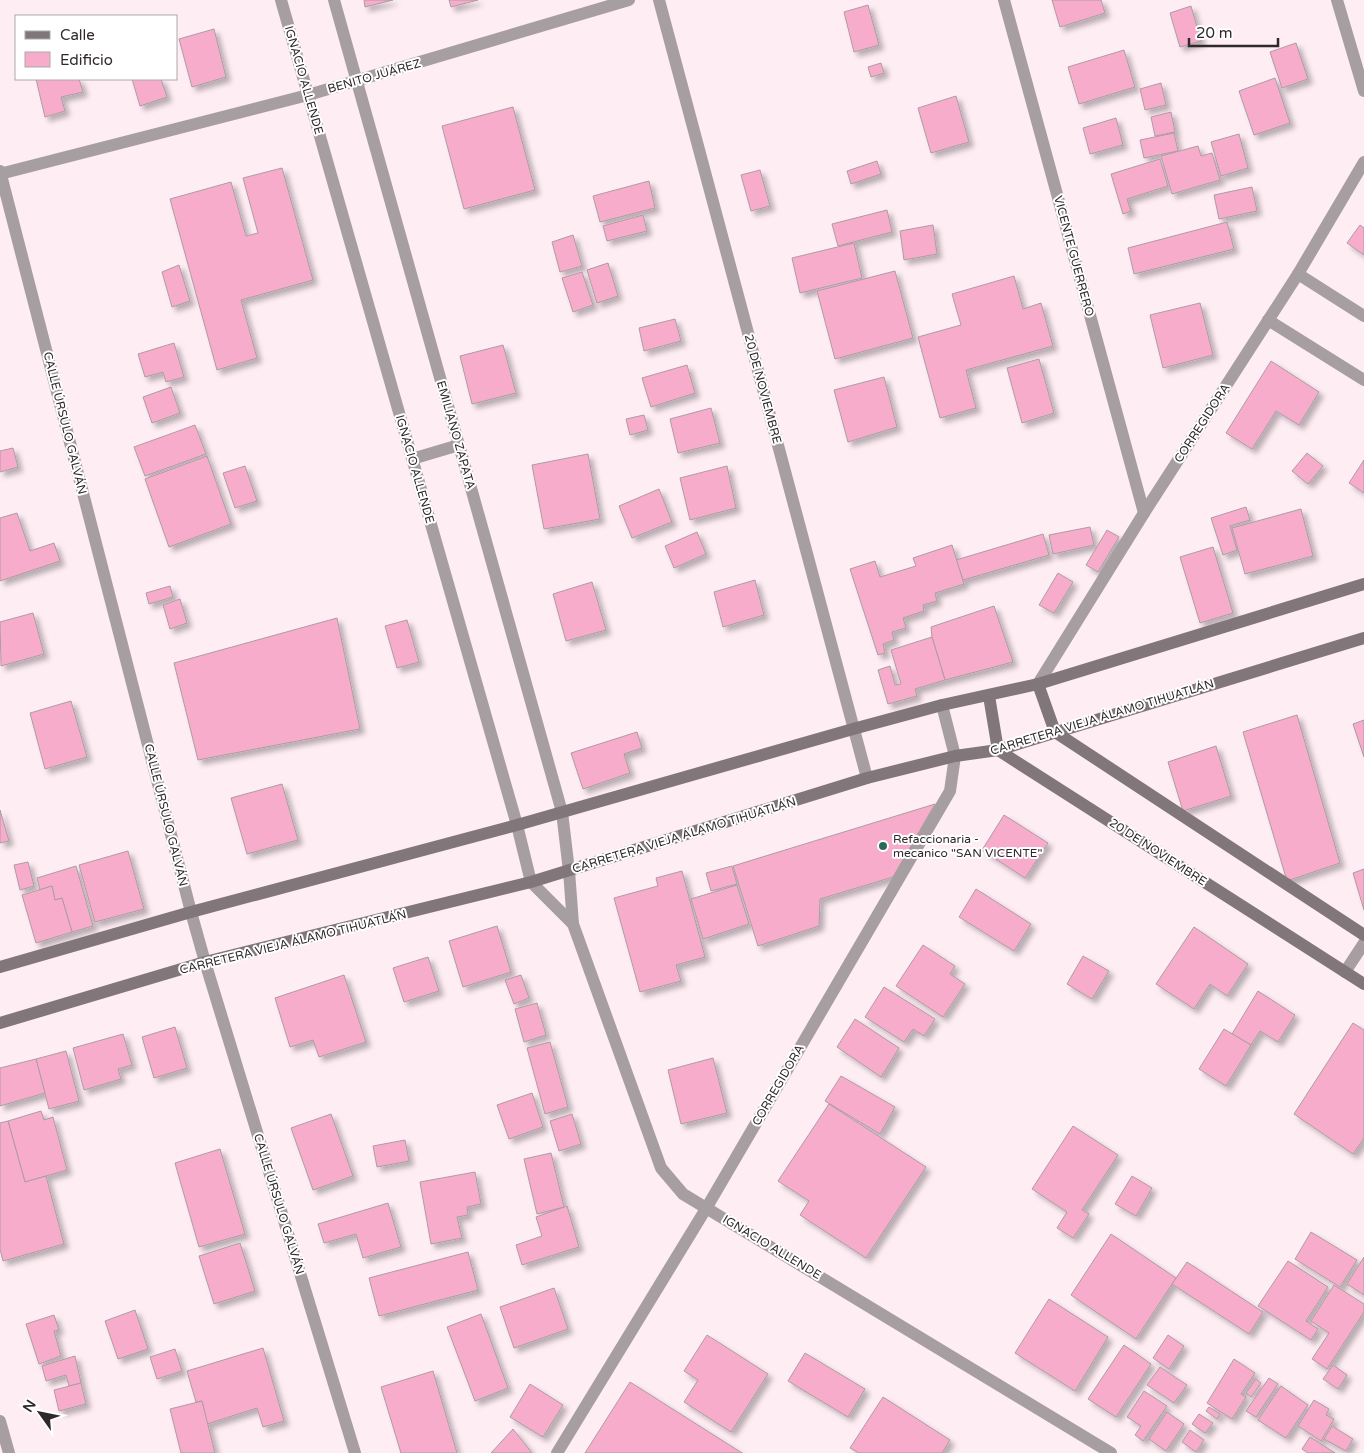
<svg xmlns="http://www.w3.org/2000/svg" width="1364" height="1453" font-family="'Varela Round',sans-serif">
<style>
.building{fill:#f8accb;stroke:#ac9ca2;filter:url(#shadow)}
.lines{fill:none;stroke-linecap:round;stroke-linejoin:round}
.minor{stroke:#a69ea1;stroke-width:12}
.tertiary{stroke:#a69ea1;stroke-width:12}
.secondary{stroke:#81767a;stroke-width:12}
.poi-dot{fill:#296a59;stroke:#fff;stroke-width:2}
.labels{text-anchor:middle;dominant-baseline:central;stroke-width:4;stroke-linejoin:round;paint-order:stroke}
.street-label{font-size:12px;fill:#30292c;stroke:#fff}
.poi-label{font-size:12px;fill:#30292c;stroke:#fff;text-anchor:start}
</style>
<defs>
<filter id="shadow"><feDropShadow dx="4.5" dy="4.5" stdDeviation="2.5" flood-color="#0004"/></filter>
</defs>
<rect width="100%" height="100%" fill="#feedf3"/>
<g class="building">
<polygon points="364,0 393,0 365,7"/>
<polygon points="449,0 478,0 451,7"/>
<polygon points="1052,0 1101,0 1105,13 1060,27"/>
<polygon points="868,5 879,45 854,52 844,12"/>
<polygon points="1191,6 1201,41 1180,47 1170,13"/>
<polygon points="214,29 226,77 192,87 179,39"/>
<polygon points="1296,43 1308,79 1282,88 1270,52"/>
<polygon points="1124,50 1135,87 1079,104 1068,67"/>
<polygon points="881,63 884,73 871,77 868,67"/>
<polygon points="1275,78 1290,123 1254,135 1239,91"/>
<polygon points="36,79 79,79 83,92 61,97 65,111 45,117"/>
<polygon points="132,79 161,79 167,97 140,106"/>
<polygon points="1161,83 1166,105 1145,110 1140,89"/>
<polygon points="956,96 969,142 931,153 918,108"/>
<polygon points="513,107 535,190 464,209 442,126"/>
<polygon points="1171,112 1175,132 1155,136 1151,117"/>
<polygon points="1116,118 1123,145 1090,154 1083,128"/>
<polygon points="1174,133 1178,151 1144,158 1140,140"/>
<polygon points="1239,134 1248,168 1221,176 1211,142"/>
<polygon points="1198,146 1201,156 1212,153 1220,180 1172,194 1161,156"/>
<polygon points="1160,159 1168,186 1127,199 1131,211 1123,214 1111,174"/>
<polygon points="877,161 881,174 851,184 847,171"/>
<polygon points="282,168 313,280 241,300 257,358 217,370 170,199 231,182 246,236 258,233 243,178"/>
<polygon points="760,170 770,206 751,211 741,175"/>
<polygon points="649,181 655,208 600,222 593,196"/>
<polygon points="1252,187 1257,211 1219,219 1214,195"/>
<polygon points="887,210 892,232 838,246 832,224"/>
<polygon points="643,215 647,231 607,241 603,226"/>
<polygon points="1227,222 1234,249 1134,274 1128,248"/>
<polygon points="933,225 937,254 904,260 900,231"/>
<polygon points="1360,225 1364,228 1364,255 1347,243"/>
<polygon points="573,235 582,266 560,272 552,242"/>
<polygon points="854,243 862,278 800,293 792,258"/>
<polygon points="608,263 618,296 597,303 587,270"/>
<polygon points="179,265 190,301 172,307 162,272"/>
<polygon points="895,271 913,338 835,359 817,291"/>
<polygon points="582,272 593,305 573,312 562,278"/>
<polygon points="1014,276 1023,309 1041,303 1053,346 966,370 976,408 940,418 918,337 961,325 952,294"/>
<polygon points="1200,303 1213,355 1163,368 1150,315"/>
<polygon points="675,319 681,341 644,351 639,328"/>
<polygon points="174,343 184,377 166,382 163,372 145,377 138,354"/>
<polygon points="503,345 516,393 472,404 460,356"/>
<polygon points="1039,359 1054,413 1022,423 1007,368"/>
<polygon points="1271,361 1319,392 1299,425 1276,411 1252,449 1226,433"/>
<polygon points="687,365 695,393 651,407 642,378"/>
<polygon points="884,377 897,427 848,442 834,390"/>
<polygon points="171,387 180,413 152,423 143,397"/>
<polygon points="711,408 720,443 678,453 670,419"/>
<polygon points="644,415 648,430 630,435 626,419"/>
<polygon points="195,425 206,454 145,476 134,447"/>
<polygon points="13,448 18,467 0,472 0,451"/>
<polygon points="1307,453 1323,466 1308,484 1292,471"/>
<polygon points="588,454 600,519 544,529 532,465"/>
<polygon points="207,456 231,524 169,547 145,479"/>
<polygon points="1364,460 1364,493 1349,483"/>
<polygon points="245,466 257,501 235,508 223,473"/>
<polygon points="727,466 736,508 690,520 680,478"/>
<polygon points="659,489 672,522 632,538 619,506"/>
<polygon points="1246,507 1250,520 1230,526 1237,550 1223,555 1211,518"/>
<polygon points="1301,509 1313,556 1245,574 1232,528"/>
<polygon points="17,513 30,551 54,543 60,561 0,581 0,518"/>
<polygon points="1090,527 1094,545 1053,554 1049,535"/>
<polygon points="1107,530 1119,537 1098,572 1086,565"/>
<polygon points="697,532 706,554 674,568 665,546"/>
<polygon points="1043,534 1049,555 963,580 956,560"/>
<polygon points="952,545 964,584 935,593 937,601 923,605 924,611 903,618 906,628 892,632 894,640 883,644 885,653 878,655 850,569 875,561 880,577 916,566 913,558"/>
<polygon points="1213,547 1233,613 1200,623 1180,557"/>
<polygon points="1058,573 1073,582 1054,613 1039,605"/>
<polygon points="755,580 764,615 723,627 714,592"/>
<polygon points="592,582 606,630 566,641 553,594"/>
<polygon points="170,586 173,597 149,604 146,593"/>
<polygon points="180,599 187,623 170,629 163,605"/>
<polygon points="994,606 1013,662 945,680 932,637 931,627"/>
<polygon points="33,613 44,654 1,666 0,622"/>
<polygon points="337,618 360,729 198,760 174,663"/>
<polygon points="407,620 419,662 397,668 385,626"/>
<polygon points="932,637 945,680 915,689 917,696 888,704 878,670 890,666 895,685 901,684 891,650"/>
<polygon points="71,701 87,757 45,769 30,713"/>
<polygon points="1297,715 1340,863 1287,881 1243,732"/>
<polygon points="1364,720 1364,757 1353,724"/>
<polygon points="637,732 642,748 624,754 630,773 583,789 571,753"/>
<polygon points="1216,746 1231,796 1183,811 1168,762"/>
<polygon points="282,784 298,840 247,854 231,798"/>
<polygon points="935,804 893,877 820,899 819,926 758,946 733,866"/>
<polygon points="0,810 9,841 0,843"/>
<polygon points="1004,815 1048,843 1025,878 982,850"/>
<polygon points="128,851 144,909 95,922 79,865"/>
<polygon points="28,862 34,886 20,890 14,865"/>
<polygon points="76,866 93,926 72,932 62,898 55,900 52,886 40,890 37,878"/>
<polygon points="732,866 737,884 711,891 706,873"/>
<polygon points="1364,869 1364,910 1353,873"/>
<polygon points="682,871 705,957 676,965 681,981 640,992 614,898 658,886 656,878"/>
<polygon points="737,885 749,924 703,939 691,899"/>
<polygon points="52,886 55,900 62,898 72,932 36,943 22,895"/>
<polygon points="976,889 1031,924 1014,951 959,917"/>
<polygon points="497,926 511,972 463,987 449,941"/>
<polygon points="1194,927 1248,964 1227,996 1210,984 1194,1009 1156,984"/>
<polygon points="923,945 955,966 950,974 965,984 943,1017 896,986"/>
<polygon points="1083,956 1109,971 1092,999 1067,984"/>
<polygon points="428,957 439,991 404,1002 393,968"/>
<polygon points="344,975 366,1042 319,1057 313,1040 290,1047 275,998"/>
<polygon points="521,975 529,998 514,1004 505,980"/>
<polygon points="884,987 935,1019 924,1036 913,1029 904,1042 865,1017"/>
<polygon points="1258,991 1295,1015 1278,1042 1260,1031 1251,1045 1232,1034"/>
<polygon points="537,1003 546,1035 524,1042 515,1009"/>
<polygon points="855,1019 899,1048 881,1077 837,1047"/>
<polygon points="1353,1023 1364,1030 1364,1138 1353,1154 1294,1114"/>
<polygon points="175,1027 187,1068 154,1078 142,1037"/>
<polygon points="1224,1029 1251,1045 1226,1086 1199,1069"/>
<polygon points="123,1034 132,1065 118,1069 121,1079 84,1090 73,1048"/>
<polygon points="550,1042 568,1107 545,1114 527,1048"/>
<polygon points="66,1051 79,1101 49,1109 36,1059"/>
<polygon points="713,1058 727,1113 681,1124 668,1070"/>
<polygon points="36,1059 45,1093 0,1106 0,1068"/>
<polygon points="841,1076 895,1107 880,1134 825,1101"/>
<polygon points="532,1093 543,1127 509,1139 497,1105"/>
<polygon points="829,1104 926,1167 866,1258 800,1215 809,1201 778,1181"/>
<polygon points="41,1111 44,1120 53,1117 67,1170 25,1182 8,1121"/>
<polygon points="331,1114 353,1176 313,1190 291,1128"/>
<polygon points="572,1114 581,1144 559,1151 550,1121"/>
<polygon points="8,1121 25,1182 46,1176 64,1244 3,1261 0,1249 0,1123"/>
<polygon points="1073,1126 1118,1155 1082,1210 1089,1214 1073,1238 1057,1228 1067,1212 1032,1189"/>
<polygon points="405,1140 409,1161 377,1167 373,1146"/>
<polygon points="220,1149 245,1234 199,1247 175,1163"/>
<polygon points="551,1153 564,1207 537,1214 524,1159"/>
<polygon points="475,1172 481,1204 467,1207 468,1215 457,1217 462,1238 431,1244 420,1182"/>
<polygon points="1132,1176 1152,1188 1136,1216 1115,1204"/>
<polygon points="388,1203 401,1247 363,1258 356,1234 324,1243 318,1224"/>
<polygon points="567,1206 579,1247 522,1265 516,1245 542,1236 536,1217"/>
<polygon points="1311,1232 1357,1260 1340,1287 1295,1259"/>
<polygon points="1111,1234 1176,1278 1136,1339 1071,1295"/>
<polygon points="240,1243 255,1291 214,1304 199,1256"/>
<polygon points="468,1252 478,1290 379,1316 369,1278"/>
<polygon points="1364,1257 1364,1295 1347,1284"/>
<polygon points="1288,1261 1328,1287 1306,1321 1318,1329 1311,1340 1258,1306"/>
<polygon points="1187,1262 1263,1312 1249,1334 1172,1284"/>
<polygon points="1334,1285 1364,1304 1364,1312 1327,1369 1312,1359 1329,1333 1311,1321"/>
<polygon points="554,1288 568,1329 514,1348 500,1307"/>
<polygon points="1049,1299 1108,1337 1075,1391 1015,1353"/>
<polygon points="135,1310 148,1349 118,1359 105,1321"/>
<polygon points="481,1314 508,1388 475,1401 447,1327"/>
<polygon points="54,1315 59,1330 54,1331 61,1356 39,1364 26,1324"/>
<polygon points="707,1335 768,1374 731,1432 684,1402 698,1380 684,1371"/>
<polygon points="1168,1335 1184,1346 1169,1369 1153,1358"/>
<polygon points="1124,1345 1151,1364 1116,1417 1088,1399"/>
<polygon points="263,1348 284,1421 263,1427 257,1408 207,1424 202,1401 196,1402 187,1371"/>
<polygon points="175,1349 182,1371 157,1379 150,1357"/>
<polygon points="805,1353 865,1389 848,1417 788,1381"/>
<polygon points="75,1356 81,1383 69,1386 66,1375 46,1381 42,1366"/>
<polygon points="1234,1359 1255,1373 1241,1394 1246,1397 1232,1419 1207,1403"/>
<polygon points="1333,1365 1347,1375 1338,1389 1323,1379"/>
<polygon points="1160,1367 1187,1385 1174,1403 1147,1385"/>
<polygon points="433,1371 457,1453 401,1453 381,1387"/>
<polygon points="1269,1378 1278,1384 1256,1417 1246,1411"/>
<polygon points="1256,1379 1261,1383 1251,1397 1246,1393"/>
<polygon points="630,1382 742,1453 585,1453"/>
<polygon points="81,1383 86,1404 59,1411 54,1390"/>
<polygon points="530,1384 563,1405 543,1437 510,1417"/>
<polygon points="1281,1386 1308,1405 1286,1438 1258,1420"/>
<polygon points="1144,1391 1167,1406 1143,1441 1135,1435 1141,1426 1127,1417"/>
<polygon points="883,1397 950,1440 942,1453 859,1453 850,1448"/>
<polygon points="1314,1400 1329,1409 1326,1415 1334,1419 1321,1441 1298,1426"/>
<polygon points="202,1401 215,1453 181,1453 170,1409"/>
<polygon points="1209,1407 1220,1414 1217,1419 1206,1411"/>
<polygon points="1167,1412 1184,1424 1166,1451 1149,1439"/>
<polygon points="1199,1414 1213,1423 1205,1433 1192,1424"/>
<polygon points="1332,1426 1353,1439 1346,1451 1324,1439"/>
<polygon points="513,1429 532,1453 491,1453"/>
<polygon points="1190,1430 1204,1440 1196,1452 1182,1442"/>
<polygon points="1310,1437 1335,1453 1308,1453 1302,1449"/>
</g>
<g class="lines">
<g class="minor">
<polyline points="281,0 517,825 531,882 573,924"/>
<polyline points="334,0 562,812 569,871 573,924 661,1168 683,1194 1111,1453"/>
<polyline points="659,0 867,778"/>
<polyline points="1004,0 1144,513"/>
<polyline points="1337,0 1364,91"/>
<polyline points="0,171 191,912 205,962 355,1453"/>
<polyline points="0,174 308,95 629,0"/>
<polyline points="1298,274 1364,316"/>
<polyline points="1268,320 1364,380"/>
<polyline points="412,459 459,445"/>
<polyline points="1038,684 1144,513 1298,274 1364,162"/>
<polyline points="0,1421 9,1453"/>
<polyline points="557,1453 707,1207 950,791 955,756 942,705"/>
</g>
<polyline class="tertiary" points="1345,972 1364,943"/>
<g class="secondary">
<polyline points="1038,684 1055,732 1364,935"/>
<polyline points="989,696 998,750 1364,984"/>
<polyline points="0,967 191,912 517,825 853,729 942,705 1038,684 1364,584"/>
<polyline points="0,1023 205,962 531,882 867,778 955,756 998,750 1364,638"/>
</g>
</g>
<circle class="poi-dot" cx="883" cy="846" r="5"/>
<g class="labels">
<g class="street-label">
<text transform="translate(374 76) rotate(-16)">BENITO JUÁREZ</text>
<text transform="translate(304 80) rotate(74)">IGNACIO ALLENDE</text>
<text transform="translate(1074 256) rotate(75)">VICENTE GUERRERO</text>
<text transform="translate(763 389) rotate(75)">20 DE NOVIEMBRE</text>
<text transform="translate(65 423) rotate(76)">CALLE ÚRSULO GALVÁN</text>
<text transform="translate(1202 423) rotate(-57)">CORREGIDORA</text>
<text transform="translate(456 435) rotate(74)">EMILIANO ZAPATA</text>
<text transform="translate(415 469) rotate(74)">IGNACIO ALLENDE</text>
<text transform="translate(1102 717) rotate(-17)">CARRETERA VIEJA ÁLAMO TIHUATLÁN</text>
<text transform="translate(166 815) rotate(76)">CALLE ÚRSULO GALVÁN</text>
<text transform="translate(684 835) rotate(-17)">CARRETERA VIEJA ÁLAMO TIHUATLÁN</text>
<text transform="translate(1158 852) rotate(33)">20 DE NOVIEMBRE</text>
<text transform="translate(293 942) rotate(-14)">CARRETERA VIEJA ÁLAMO TIHUATLÁN</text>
<text transform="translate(778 1085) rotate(-60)">CORREGIDORA</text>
<text transform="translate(279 1204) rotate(73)">CALLE ÚRSULO GALVÁN</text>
<text transform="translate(772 1247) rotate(31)">IGNACIO ALLENDE</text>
</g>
<g class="poi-label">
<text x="893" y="839">Refaccionaria -<tspan x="893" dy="14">mecanico "SAN VICENTE"</tspan></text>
</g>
</g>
<rect x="15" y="15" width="162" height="65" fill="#ffffff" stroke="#aca9ab"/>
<rect x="25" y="31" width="25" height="8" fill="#81767a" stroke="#aca9ab"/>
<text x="60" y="40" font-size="15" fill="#30292c">Calle</text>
<rect x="25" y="52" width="25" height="15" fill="#f8accb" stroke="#aca9ab"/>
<text x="60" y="65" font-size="15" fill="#30292c">Edificio</text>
<g transform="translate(40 1413) rotate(303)" stroke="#ffffff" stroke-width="4" paint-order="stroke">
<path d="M0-4L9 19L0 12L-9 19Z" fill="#30292c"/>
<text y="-8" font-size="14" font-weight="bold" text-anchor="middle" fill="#30292c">N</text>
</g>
<path d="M1189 38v8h89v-8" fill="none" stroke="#30292c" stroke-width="2.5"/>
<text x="1196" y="38" font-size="15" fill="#30292c" stroke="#ffffff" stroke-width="4" paint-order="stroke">20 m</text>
</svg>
